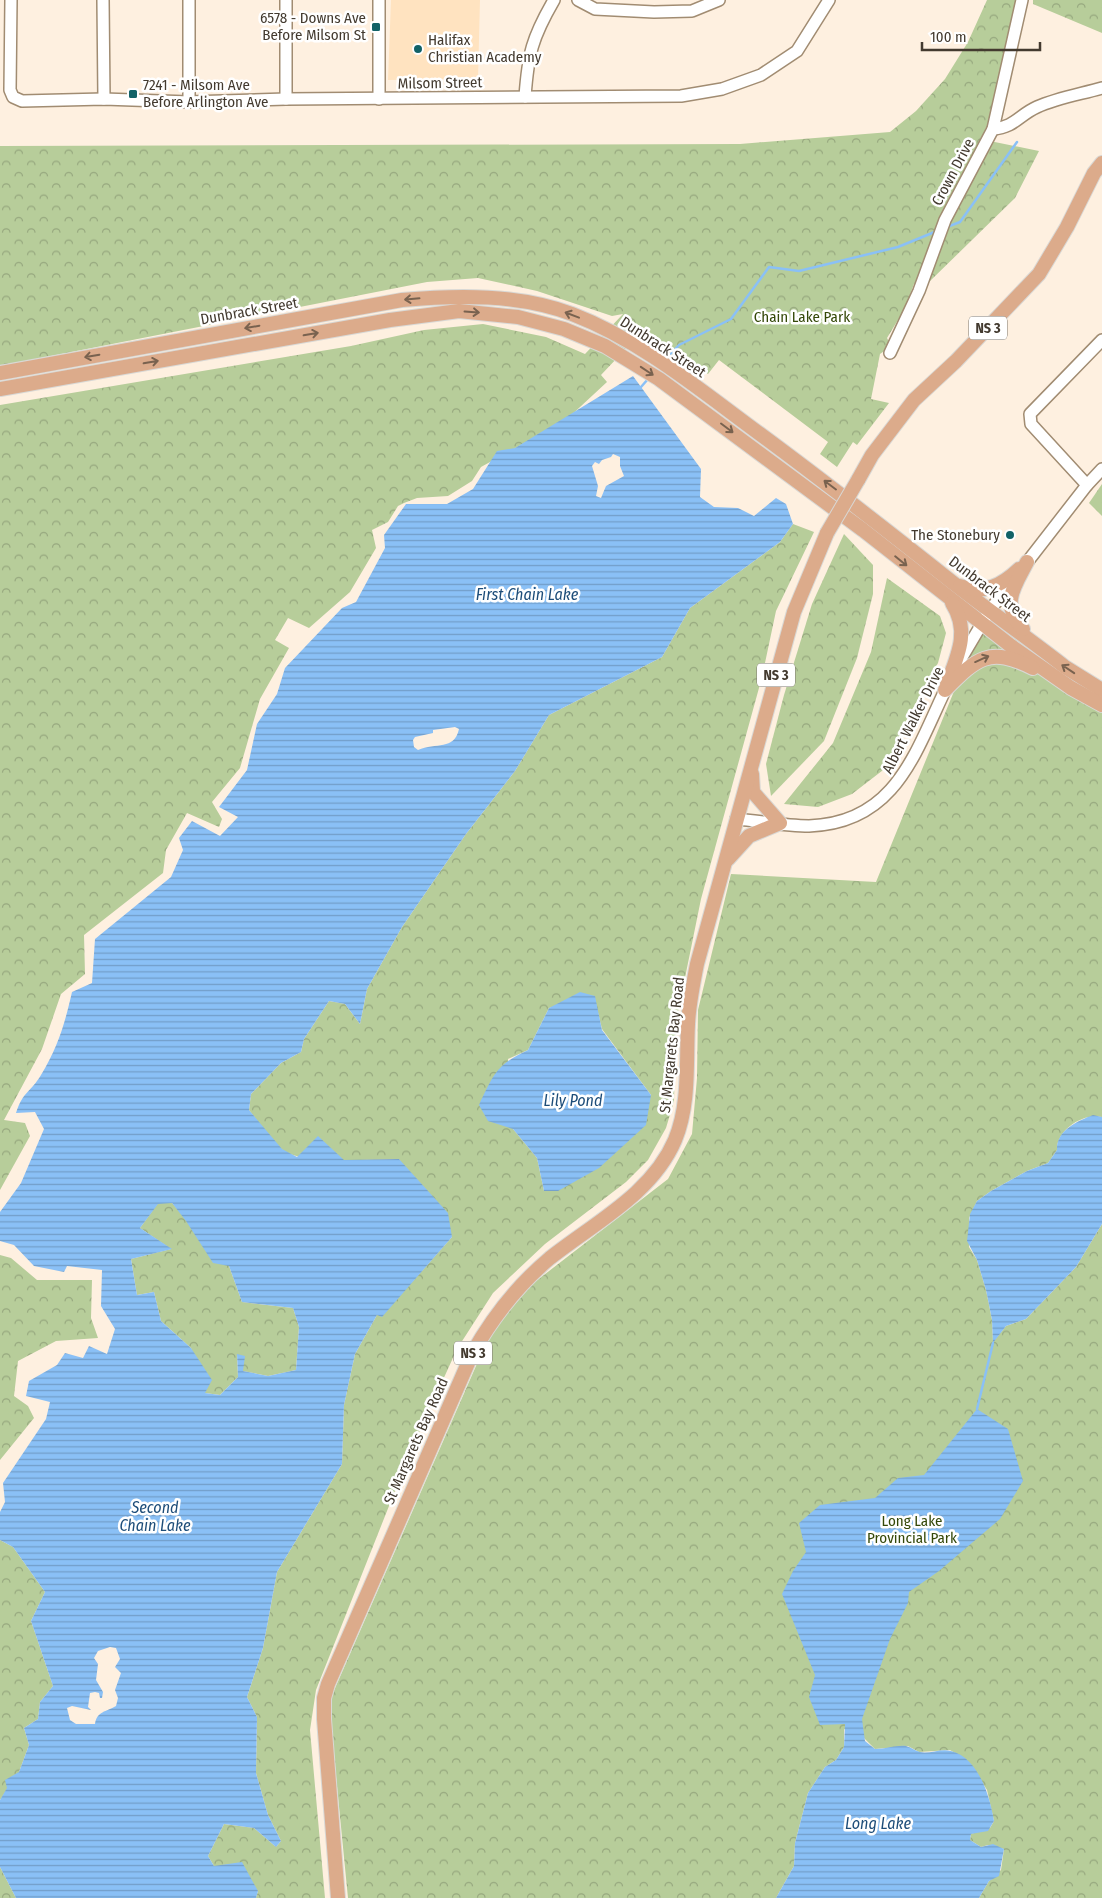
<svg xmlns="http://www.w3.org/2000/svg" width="1102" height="1898" font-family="'Fira Sans Condensed',sans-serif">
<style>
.built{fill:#ffe3c0}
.forest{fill:url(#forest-crowns);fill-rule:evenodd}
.water{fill:url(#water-rules);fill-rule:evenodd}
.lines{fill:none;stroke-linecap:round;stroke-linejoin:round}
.stream{stroke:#8ac0f6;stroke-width:2.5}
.minor-casing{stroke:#a18c72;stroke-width:14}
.major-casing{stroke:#d9d8d5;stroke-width:16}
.minor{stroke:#fff;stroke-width:11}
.major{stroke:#dcab8b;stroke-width:14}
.major-bridge-casing{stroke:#d9d8d5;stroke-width:16;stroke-linecap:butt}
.major-bridge{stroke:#dcab8b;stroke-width:14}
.oneway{stroke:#79624f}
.poi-dot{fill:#126267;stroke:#fff;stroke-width:2}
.labels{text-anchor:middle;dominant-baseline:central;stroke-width:5;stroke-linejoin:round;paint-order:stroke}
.shield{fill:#fff;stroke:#7b756d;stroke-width:1}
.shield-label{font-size:14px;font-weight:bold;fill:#433a2f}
.poi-label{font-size:15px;fill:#433a2f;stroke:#fff;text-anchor:end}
.street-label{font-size:15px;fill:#433a2f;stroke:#fff}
.park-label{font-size:15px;fill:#344808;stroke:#fff}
.water-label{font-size:16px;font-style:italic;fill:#1d4d79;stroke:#fff}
</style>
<defs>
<pattern id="forest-crowns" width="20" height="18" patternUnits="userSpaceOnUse" patternTransform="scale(1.25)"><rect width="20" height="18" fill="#b7cd9a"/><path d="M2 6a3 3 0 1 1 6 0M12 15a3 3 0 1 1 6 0" fill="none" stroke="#96a77e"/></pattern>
<pattern id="water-rules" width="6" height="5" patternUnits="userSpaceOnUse" patternTransform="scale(1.25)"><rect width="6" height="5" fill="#8ac0f6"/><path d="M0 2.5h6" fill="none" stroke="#729dc8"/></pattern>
</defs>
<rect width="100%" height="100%" fill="#fef0e0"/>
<polygon class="built" points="391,0 480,0 478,79 388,80"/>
<g class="forest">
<polygon points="987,0 1020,0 1010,67 984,133 980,139 1039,151 1015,198 929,282 914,284 904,310 887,338 891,346 880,354 871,399 889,403 857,445 853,442 837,467 820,454 828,442 719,360 708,374 686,359 681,362 658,348 644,343 637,337 601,375 607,382 566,420 481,467 472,481 448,496 417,498 404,503 398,506 388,522 372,530 376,548 350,592 309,628 288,618 275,640 289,648 260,699 240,768 212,802 222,819 219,827 187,813 166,850 163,873 84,935 85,974 61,994 42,1049 4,1120 25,1123 30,1136 0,1190 0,405 351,346 424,330 483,324 546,337 585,354 623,314 612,316 537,291 478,278 427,282 0,366 0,146 740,144 890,132 916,111 945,79 968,42"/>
<polygon points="1033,0 1102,0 1102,33 1033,4"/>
<polygon points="1102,484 1102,516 1089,503"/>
<path d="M793,524L814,532L776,611L762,677L701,899L676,1022L674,1101L666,1128L648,1160L626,1182L545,1244L493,1293L457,1349L412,1448L316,1690L310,1730L325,1898H256L258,1891L214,1866L208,1856L224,1824L254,1828L276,1847L281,1841L268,1815L256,1773L257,1717L247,1697L263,1648L277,1572L342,1464L344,1405L355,1354L377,1315L413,1281L452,1237L399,1159C370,1159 308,1165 284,1151C273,1144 258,1121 249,1110L251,1094L281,1063L301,1052L304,1039L329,1001L345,1004L360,1024L367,989L402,927L466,834L515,771L549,715L662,657L690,608L780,542ZM594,996L602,1029L651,1095L544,1191L537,1158L513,1129L508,1059L528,1050L549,1008Z"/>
<polygon points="844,534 873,565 873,594 857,658 824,741 771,796 766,764 784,695 812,604"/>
<polygon points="887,578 940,616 946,633 938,663 906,721 887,767 852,794 818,807 784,804 833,743 871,652"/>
<path d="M986,613L1102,692V1117C1084,1112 1056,1130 1057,1150L1048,1163L1027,1171L991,1191L977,1201L969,1218V1247L977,1260L986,1290L992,1320L993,1342L1006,1326L1026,1319L1076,1267L1102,1224V1898H979L989,1881L1001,1870L1004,1849L988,1845L981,1847L970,1840L971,1834L990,1828L994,1821L987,1790L975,1771L963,1758L950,1750L919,1752L908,1746L875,1749L864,1738L844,1729V1747L836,1760L825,1767L808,1793L795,1843L794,1866L776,1898H348L331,1725L332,1695L490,1334L531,1285L668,1179L692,1134L697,1078L698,1010L731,874L876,882Z"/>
<polygon points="158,1203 172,1203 229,1266 242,1302 293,1308 299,1327 296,1370 268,1376 243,1371 237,1354 238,1377 220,1395 205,1393 191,1348 161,1321 154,1292 137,1295 131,1259 171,1249 140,1228"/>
<polygon points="0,1255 11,1258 37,1280 92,1280 91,1318 98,1338 56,1341 18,1361 14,1396 28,1406 34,1418 0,1460"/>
<polygon points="0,1540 13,1547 45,1592 31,1621 53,1686 40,1702 38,1719 24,1728 29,1745 19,1772 0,1800"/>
<polygon points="0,1867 16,1898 0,1898"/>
</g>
<g class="water">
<path d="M633,376L701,469L700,497L714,507L738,508L754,516L776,498L786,504L793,524L780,542L690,608L662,657L549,715L515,771L466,834L402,927L367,989L360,1024L345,1004L329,1001L304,1039L301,1052L281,1063L251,1094L249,1110L282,1149L297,1157L318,1136L344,1160L399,1159L448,1213L452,1237L382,1317L377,1315L355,1354L344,1405L342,1464L277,1572L263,1648L247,1697L257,1717L256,1773L268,1815L281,1841L276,1847L254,1828L224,1824L208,1856L214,1866L242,1862L258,1891L256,1898H16L0,1867V1800L7,1788L5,1780L19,1772L29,1745L24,1728L38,1719L40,1702L53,1686L31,1621L45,1592L13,1547L0,1540V1512L5,1502L3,1483L46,1419L50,1402L26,1396L29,1381L57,1365L65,1353L83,1358L89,1346L107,1354L115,1329L101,1306L102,1270L67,1266L64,1272L34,1266L14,1245L0,1241V1212L21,1183L44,1129L35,1112L16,1113C23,1091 31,1092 41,1075C58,1047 65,1023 72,992L92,983L95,939L171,877L183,850L179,838L192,821L220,836L238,817L219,807L247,770L257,724L277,694L285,668L342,608L356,602L385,548L384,535L406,504H447L473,489L497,451L515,448ZM613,454L620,457V466L624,476L606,486L601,498L596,496L598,486L592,466L595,462L599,464L602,460L611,457ZM455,727L459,729C454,751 436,742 418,750L414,747L413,740L415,737L433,733V730ZM172,1203L186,1221L213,1263L229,1266L242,1302L293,1308L299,1327L296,1370L268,1376L243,1371L245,1356L237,1354L238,1377L220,1395L205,1393L212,1380L191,1348L161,1321L154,1292L137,1295L131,1259L172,1249L140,1228L158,1204ZM110,1647L116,1648L120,1659L115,1667L121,1673L115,1690L118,1698L116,1706C106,1712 97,1711 95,1724H76L70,1720L67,1708L72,1706L91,1710L88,1707L90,1693L95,1692L99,1693L100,1698H102L103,1692L96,1680L98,1664L94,1658L98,1651Z"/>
<path d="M580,992L595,996L602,1030L651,1095L646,1125L599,1168L558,1191H544L537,1158L513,1129L488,1121L479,1105C494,1074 496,1065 528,1050L549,1008Z"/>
<path d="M1093,1115L1102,1117V1224L1076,1267L1026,1319L1006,1326L993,1343L992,1320L986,1290L977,1260L967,1241L970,1214L977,1201L991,1191L1027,1171L1048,1163L1057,1150C1056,1130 1078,1121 1093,1115Z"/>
<path d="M977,1409L1008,1429L1023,1481L1000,1519L939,1571L909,1592L908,1603L890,1639L862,1719L865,1741L875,1749C886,1749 896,1745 906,1746C911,1747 915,1751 920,1752C930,1754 941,1748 951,1751C979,1758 990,1797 994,1821L988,1831L971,1834L970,1840L981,1847L993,1844L1004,1849L999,1876L989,1881L979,1898H776L794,1866L795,1843L808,1793L825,1767L836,1760L844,1747L845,1724L820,1725L809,1697L815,1675L782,1594L793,1571L806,1552L799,1523L820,1505L875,1498L898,1478L924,1475Z"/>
</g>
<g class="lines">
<g class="stream">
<polyline points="947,227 960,222 1017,142"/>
<polyline points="665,360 679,345 731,319 769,267 799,271 898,247 937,231"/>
<polyline points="641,387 648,379"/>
<polyline points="977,1409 993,1343"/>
</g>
<g class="minor-casing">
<g id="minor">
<polyline points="11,0 10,90 13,97 22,101 104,99 189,102 286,99 681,96 722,89 761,75 797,51 829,0"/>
<polyline points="103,0 104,99"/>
<polyline points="379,0 379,99"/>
<polyline points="578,0 595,9 654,12 692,11 719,0"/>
<path d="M525,97C528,54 532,38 554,0"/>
<polyline points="286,99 286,0"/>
<polyline points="189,102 189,0"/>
<path d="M993,129C1015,127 1019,115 1037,107C1057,98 1081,94 1102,88"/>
<polyline points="890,353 919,291 945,220 993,129 1022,0"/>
<polyline points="1087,485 1031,424 1030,414 1102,340"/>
<polyline points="961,659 990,610 1087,485 1102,469"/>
<path d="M736,819C760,821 785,826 809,826C898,823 916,749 949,682"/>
</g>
</g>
<g class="major-casing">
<g id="major">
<path d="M0,373L402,300C458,295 519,294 572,314C642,341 700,390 760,434C825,482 889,532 952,582C989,611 1028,638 1065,667L1102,690"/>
<polyline points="0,389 390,320 459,311 518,317 564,329 605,346 659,379 863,530 1011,646 1071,688 1102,705"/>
<polyline points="858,480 872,455 914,400 956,361 1039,274 1067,227 1094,173 1102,163"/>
<path d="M960,586C984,595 1002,585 1019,569"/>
<path d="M1023,629C1000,604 1014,587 1027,562"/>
<path d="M947,684C958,655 970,631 952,603"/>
<path d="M945,690C977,658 989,646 1033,668"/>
<polyline points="728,859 749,836 780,823 753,792 752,774"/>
<path d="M338,1898L324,1719V1698L328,1684L472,1354C492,1318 518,1285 550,1258C594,1223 652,1194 675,1140C690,1104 686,1062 688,1024C689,1004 693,984 697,964L794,612L827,533"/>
</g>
</g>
<use href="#minor" class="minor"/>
<use href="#major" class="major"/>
<g class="major-bridge-casing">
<polyline id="major-bridge" points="827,533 858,480"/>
</g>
<use href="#major-bridge" class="major-bridge"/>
</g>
<defs><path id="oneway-shaft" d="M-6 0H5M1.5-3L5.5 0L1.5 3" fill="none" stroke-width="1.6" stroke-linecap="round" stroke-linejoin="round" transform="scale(1.25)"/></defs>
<g class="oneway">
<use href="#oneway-shaft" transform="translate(412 299) rotate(175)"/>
<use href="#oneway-shaft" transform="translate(472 312) rotate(4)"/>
<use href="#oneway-shaft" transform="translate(572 315) rotate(-159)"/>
<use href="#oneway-shaft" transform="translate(252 327) rotate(170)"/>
<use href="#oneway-shaft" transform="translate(311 334) rotate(-10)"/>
<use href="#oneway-shaft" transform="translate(92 356) rotate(170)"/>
<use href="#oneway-shaft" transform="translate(151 362) rotate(-10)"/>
<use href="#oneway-shaft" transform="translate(647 371) rotate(34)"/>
<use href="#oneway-shaft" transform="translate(727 428) rotate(37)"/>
<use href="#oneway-shaft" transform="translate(830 485) rotate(-143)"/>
<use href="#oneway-shaft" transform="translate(901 561) rotate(39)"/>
<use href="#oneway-shaft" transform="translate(982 659) rotate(-24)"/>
<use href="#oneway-shaft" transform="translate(1068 669) rotate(-146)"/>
</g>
<g class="poi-dot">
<rect x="371" y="22" width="10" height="10" rx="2.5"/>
<circle cx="418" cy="49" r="5"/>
<rect x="128" y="89" width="10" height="10" rx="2.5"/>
<circle cx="1010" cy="535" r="5"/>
</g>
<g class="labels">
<g class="shield">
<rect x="969" y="316.5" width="38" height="23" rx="4"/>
<rect x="757" y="663.5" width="38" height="23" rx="4"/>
<rect x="454" y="1341.5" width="38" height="23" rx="4"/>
</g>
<g class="shield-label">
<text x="988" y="328">NS 3</text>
<text x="776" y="675">NS 3</text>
<text x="473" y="1353">NS 3</text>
</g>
<g class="poi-label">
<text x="366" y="18">6578 - Downs Ave<tspan x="366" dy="17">Before Milsom St</tspan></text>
<text x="428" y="40" text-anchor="start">Halifax<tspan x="428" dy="17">Christian Academy</tspan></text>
<text x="143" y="85" text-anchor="start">7241 - Milsom Ave<tspan x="143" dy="17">Before Arlington Ave</tspan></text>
<text x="1000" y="535">The Stonebury</text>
</g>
<g class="street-label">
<text transform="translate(440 83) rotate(-1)">Milsom Street</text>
<text transform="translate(953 172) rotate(-62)">Crown Drive</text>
<text transform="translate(249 311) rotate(-10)">Dunbrack Street</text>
<text transform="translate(663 347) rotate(33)">Dunbrack Street</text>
<text transform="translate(990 589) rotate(37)">Dunbrack Street</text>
<text transform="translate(913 720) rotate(-63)">Albert Walker Drive</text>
<text transform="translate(672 1045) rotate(-84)">St Margarets Bay Road</text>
<text transform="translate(416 1441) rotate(-66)">St Margarets Bay Road</text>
</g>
<g class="park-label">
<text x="802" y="317">Chain Lake Park</text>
<text x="912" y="1521">Long Lake<tspan x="912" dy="17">Provincial Park</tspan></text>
</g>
<g class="water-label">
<text x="527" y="594">First Chain Lake</text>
<text x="573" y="1100">Lily Pond</text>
<text x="155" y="1507">Second<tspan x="155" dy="18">Chain Lake</tspan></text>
<text x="878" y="1823">Long Lake</text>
</g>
</g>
<path d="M922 42v8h118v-8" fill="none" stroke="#433a2f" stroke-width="2.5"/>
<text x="930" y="42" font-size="15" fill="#433a2f" stroke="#ffffff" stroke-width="4" paint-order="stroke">100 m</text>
</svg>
